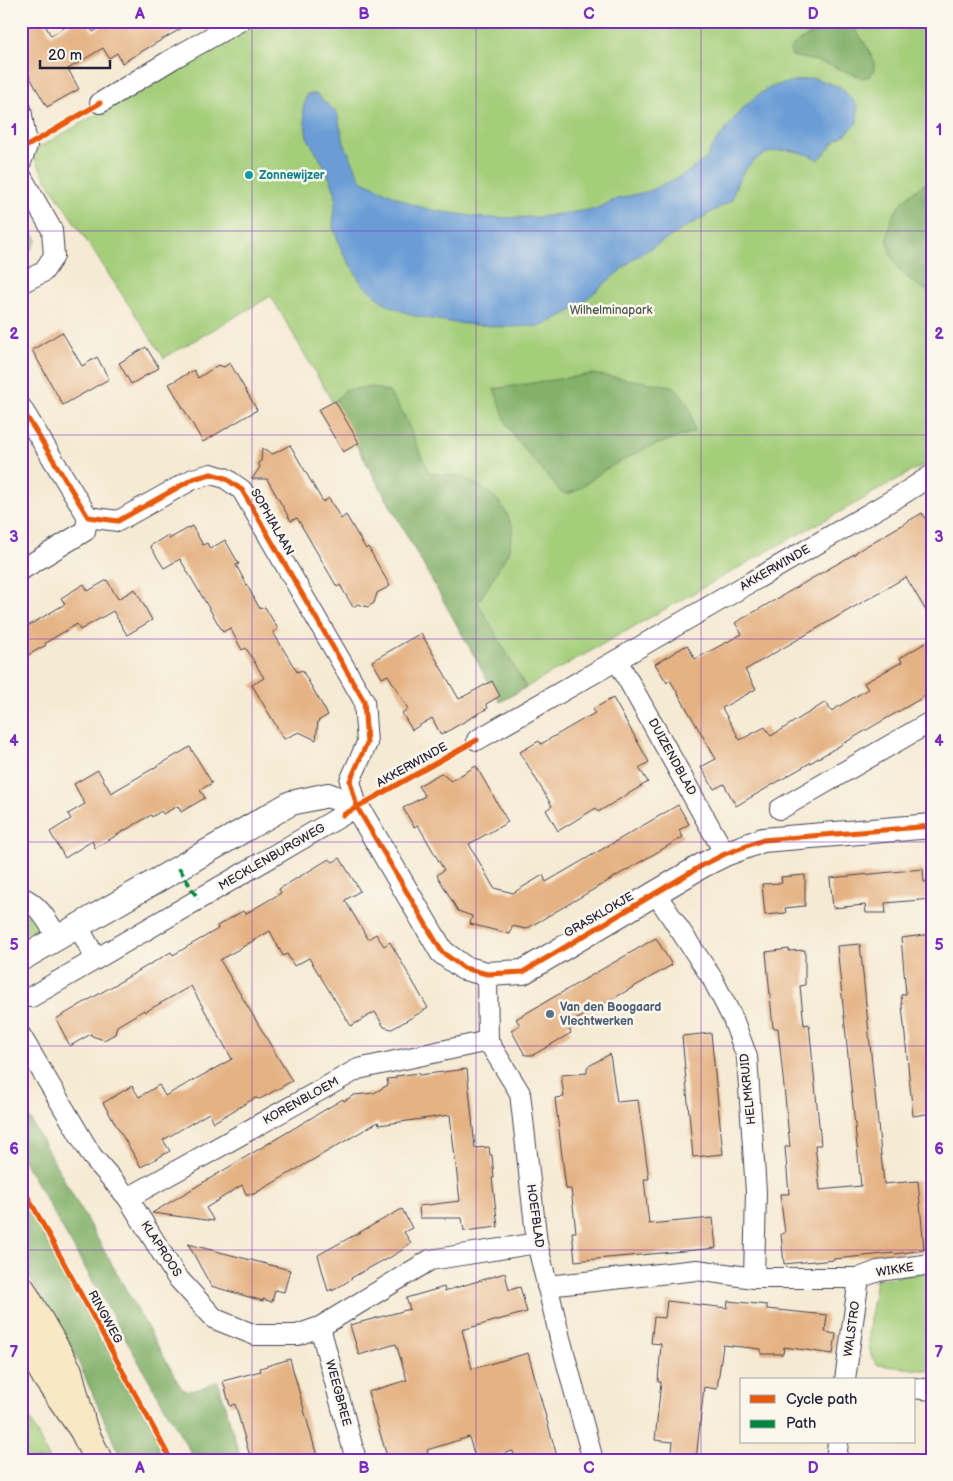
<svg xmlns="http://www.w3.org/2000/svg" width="953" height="1481" font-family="'Balsamiq Sans',sans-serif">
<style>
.green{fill:#a4ce7a;stroke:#63785a}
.forest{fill:#83b16a;stroke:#526a52}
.water{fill:#6b9dd6;stroke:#466088}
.building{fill:#e5b284}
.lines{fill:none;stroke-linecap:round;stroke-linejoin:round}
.minor-casing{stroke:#424052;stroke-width:22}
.tertiary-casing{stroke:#424052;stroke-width:26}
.secondary-casing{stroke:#424052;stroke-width:30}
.minor{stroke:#fff;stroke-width:20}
.tertiary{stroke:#fff;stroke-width:24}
.secondary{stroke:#f8e8c3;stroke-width:28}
.quiet{stroke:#00873e;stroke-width:4;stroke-dasharray:8 4;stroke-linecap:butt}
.cycleway-casing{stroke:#fbf7ec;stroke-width:8}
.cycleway{stroke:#e8590c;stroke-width:5}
.grid{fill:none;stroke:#7b2cbf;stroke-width:1;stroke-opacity:0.55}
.culture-dot{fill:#0f9aa8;stroke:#fbf7ec;stroke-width:2}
.service-dot{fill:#5c6f8a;stroke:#fbf7ec;stroke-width:2}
.labels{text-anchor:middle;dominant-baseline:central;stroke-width:5;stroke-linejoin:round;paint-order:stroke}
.culture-label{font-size:12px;font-weight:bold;fill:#0d838f;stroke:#fbf7ec;text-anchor:start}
.park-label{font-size:12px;fill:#49564e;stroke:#fbf7ec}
.street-label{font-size:12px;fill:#22223b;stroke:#fbf7ec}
.service-label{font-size:12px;font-weight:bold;fill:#4e5e75;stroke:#fbf7ec;text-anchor:start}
.neatline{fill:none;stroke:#7b2cbf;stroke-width:2}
.grid-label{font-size:16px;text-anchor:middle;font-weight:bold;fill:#7b2cbf}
</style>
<rect width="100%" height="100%" fill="#fbf7ec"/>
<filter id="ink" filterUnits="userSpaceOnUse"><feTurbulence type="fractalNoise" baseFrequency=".02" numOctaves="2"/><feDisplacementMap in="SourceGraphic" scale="10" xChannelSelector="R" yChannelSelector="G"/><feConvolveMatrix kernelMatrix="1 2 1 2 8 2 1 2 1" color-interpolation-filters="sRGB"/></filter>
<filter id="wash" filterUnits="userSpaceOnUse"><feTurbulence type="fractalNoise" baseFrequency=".0096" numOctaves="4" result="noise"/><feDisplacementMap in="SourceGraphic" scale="20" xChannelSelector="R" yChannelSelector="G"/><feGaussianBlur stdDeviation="1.12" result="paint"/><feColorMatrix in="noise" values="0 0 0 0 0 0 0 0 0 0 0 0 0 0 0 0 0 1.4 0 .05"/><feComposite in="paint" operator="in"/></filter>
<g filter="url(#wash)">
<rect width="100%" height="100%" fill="#f5ead3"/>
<g class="green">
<polygon points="259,21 932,21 932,460 869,495 869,496 777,546 500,702 333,403 271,296 164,358 47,181 31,152"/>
<polygon points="21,213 37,240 26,257 21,260"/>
<polygon points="21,903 43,929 21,942"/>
<path d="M932,1271V1371L878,1365C875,1361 872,1359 871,1355C865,1335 873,1301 876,1280Z"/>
<polygon points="21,1401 50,1460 21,1460"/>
</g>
<g class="forest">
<polygon points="918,21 932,21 932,37 928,36"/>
<path d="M849,23C858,32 876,56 874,69C873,72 871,74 870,76L863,78L821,62L792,56L790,49C797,37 835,26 849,23Z"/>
<path d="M932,180V293C871,265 875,209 932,180Z"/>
<path d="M592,374L672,386C689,400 692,411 694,432L646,448L606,469L576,491L566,494L560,491L516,439L507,424L494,389Z"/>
<polygon points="373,387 389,392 404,415 429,473 462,477 479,486 496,498 506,512 513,528 508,553 478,603 526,687 500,702 333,403 345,390"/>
<path d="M21,1103L182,1389C194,1394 207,1385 218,1381L241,1460H195L21,1156Z"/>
<polygon points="21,1194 171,1460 121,1460 107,1426 76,1357 21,1263"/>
</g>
<path class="water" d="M814,78L840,87L852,99L858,108L857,123L847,133L836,140L819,160C779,138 741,155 732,200L636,257L575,309L542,326L505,327L455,323L414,316L386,304L362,284L343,253L333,227L336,194L326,169L307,137L303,109L307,94H316L337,113L344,143L361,180L411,204L431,210L484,218L540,217L595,209L617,199L649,191L685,174L707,158C710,147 717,141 724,132C736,115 752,95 772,87C786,82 800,80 814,78Z"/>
<g id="blocks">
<g class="building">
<polygon points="21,21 43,21 51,36 75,21 86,21 93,32 111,21 194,21 122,63 117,53 109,58 103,48 68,69 79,89 47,107 21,62"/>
<polygon points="62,332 82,366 97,357 109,379 63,405 32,350"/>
<polygon points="146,347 159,368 131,384 119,363"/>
<polygon points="230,363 257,410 203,442 169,384 194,370 198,378 218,365 224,367"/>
<polygon points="335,401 359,443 343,452 318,410"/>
<polygon points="290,445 323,502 329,498 341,519 346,515 366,549 368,547 390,586 377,593 374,603 368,607 358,604 353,607 340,585 337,587 297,518 291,521 267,479 252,479 260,467 258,463 261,461 262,448 273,454"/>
<polygon points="922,513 932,530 932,621 906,577 745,670 756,689 722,708 740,740 765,727 771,736 826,702 831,711 868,689 864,683 902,662 900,658 932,639 932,692 736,806 724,784 714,789 701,767 716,759 670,680 667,683 655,664 687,645 695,659 742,634 735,623 856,553 856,552"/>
<polygon points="192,526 203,545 207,543 210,549 225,540 239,564 236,565 260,609 265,607 278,629 273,632 297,672 302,670 328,715 318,721 316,740 299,732 284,739 252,685 264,678 246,648 242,650 230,628 223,632 180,559 164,568 150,546 168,535 169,539"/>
<polygon points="107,580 118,599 135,589 152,620 127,635 113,611 80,630 77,624 45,643 46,645 21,659 21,630 65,604 61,598 84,584 88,591"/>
<polygon points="421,633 459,699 492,681 500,696 486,704 488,708 441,735 432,718 412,730 402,713 408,709 388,675 382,678 372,661"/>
<polygon points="613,698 649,762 639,768 648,782 598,812 596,808 558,831 546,810 552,806 520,752 539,741 541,744 577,723 595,713 593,709"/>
<polygon points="190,747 212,783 200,790 205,798 181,812 178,806 163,814 161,811 152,817 151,815 95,848 92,841 65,858 50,832 71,819 68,814 85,804 74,784 98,770 111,793"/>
<polygon points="476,766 508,822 469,844 494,888 513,893 543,875 546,882 678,805 689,824 679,830 683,837 526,929 512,926 510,934 470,924 472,916 458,911 437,875 444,870 418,825 414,827 403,808 425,796 418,786 441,773 451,781"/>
<polygon points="340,858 360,891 345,900 368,939 376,934 384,946 390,942 428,1008 392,1029 384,1027 375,1012 351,1026 309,958 294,966 287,954 283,956 270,931 220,960 292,1081 260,1099 255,1098 214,1122 209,1113 163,1140 170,1151 141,1167 103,1103 132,1086 139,1097 159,1085 165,1096 232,1059 191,986 145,1012 144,1010 117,1026 115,1034 104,1040 92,1036 91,1034 70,1046 56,1019 171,952 173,955 218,929 217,926 243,911 245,914 281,893 279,889 329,859 333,862"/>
<polygon points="923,869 924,882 932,881 932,899 885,903 886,913 866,913 865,905 833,908 830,878"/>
<polygon points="805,875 805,906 785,908 786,913 765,915 762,884 782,883 781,877"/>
<polygon points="932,934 932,1113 913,1116 901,995 906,994 901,938"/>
<polygon points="656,938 672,965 567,1025 571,1033 533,1055 525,1055 511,1030 520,1025 516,1019"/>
<polygon points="860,944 884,1184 918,1181 924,1250 894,1254 894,1253 834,1259 834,1260 814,1262 814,1261 784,1264 781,1234 785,1233 780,1194 789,1194 785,1147 790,1147 778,1028 773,1028 766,952 789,949 789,951 805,950 805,985 800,986 804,1025 809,1024 821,1145 815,1145 820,1190 861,1186 837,946"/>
<polygon points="711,1033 723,1154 693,1157 682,1036"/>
<polygon points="610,1054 617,1102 638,1100 649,1179 644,1179 649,1224 713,1218 716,1248 575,1261 572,1232 576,1232 571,1189 566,1189 555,1098 564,1097 561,1075 587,1073 587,1067"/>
<polygon points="467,1069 475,1148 489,1147 490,1155 492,1155 494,1178 492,1178 498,1227 464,1231 462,1218 420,1218 419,1206 460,1201 450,1115 379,1125 378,1122 254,1194 246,1194 242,1185 206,1208 214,1221 152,1213 343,1099 344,1101 354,1095 374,1093 388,1085 387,1079 396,1078 396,1076 418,1073 419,1075"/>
<polygon points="402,1209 412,1228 404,1232 411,1243 403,1248 404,1249 384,1261 384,1260 351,1278 352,1279 332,1291 332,1289 328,1291 318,1255"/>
<polygon points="188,1244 290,1270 284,1292 275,1290 272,1302 263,1299 263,1301 211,1286"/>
<polygon points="505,1273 509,1290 520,1287 527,1312 462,1330 472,1369 528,1353 558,1460 515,1460 513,1451 481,1460 476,1460 469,1437 427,1450 430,1460 388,1460 368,1392 407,1380 396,1344 359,1355 350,1325 410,1309 406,1298 444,1287 445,1291"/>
<polygon points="667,1301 727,1308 728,1301 767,1305 767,1309 827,1315 825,1332 836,1334 833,1354 784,1347 783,1354 761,1354 761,1349 723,1345 717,1389 704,1387 696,1460 671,1460 673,1442 655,1440 661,1382 658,1382 661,1344 651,1343 654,1317 665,1318"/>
<polygon points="290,1359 318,1460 251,1460 235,1404 230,1406 223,1381 261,1371 260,1368"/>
</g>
</g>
</g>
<g filter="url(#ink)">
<use href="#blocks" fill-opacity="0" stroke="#424052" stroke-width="1"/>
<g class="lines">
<g class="minor-casing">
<g id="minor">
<polyline points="100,103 174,58 240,21"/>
<polyline points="21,109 27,146 21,162"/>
<polyline points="21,176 52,230 54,256 43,272 21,283"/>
<polyline points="21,407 88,517 118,521 193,479 211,474 225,478 242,490 364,701 367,743 350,781 357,807"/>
<polyline points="21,570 85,531 88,517"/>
<polyline points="617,660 725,854"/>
<polyline points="477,740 617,660 901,495 932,475"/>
<polyline points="780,809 932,721"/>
<polyline points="656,894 712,978 733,1019 747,1057 756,1192 754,1278"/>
<path d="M21,897C39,904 48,922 58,938"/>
<polyline points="78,926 96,959"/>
<polyline points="487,974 488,1041 520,1093 537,1243 560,1338 593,1460"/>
<polyline points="31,997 343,815"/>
<polyline points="21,1036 92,1156 128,1198 176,1276 215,1319 255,1335 297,1335 320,1327 430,1260 537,1243"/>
<polyline points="128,1198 358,1069 488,1041"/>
<polyline points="547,1286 697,1270 754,1278 859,1278 878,1271 932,1264"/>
<polyline points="320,1327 356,1460"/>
<polyline points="845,1380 859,1278"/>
<polyline points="914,1388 932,1390"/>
<polyline points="836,1460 838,1442"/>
</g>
</g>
<g class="tertiary-casing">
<polyline id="tertiary" points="21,959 291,803 328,795 357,807 442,952 464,968 487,974 523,972 703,865 725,854 763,840 932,826"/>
</g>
<g class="secondary-casing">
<g id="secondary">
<polyline points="21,1289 68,1371 83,1429"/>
<polyline points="21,1333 47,1378 83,1429 98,1460"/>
</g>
</g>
<use href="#minor" class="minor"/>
<use href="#tertiary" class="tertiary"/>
<use href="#secondary" class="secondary"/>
<polyline class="quiet" points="179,868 198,899"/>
<g class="cycleway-casing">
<g id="cycleway">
<polyline points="27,146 100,103"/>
<polyline points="21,407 88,517 118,521 193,479 211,474 225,478 242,490 364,701 367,743 350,781 357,807 442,952 464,968 487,974 523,972 703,865 725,854 763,840 932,826"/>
<polyline points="343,815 477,740"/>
<polyline points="21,1184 171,1460"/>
</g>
</g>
<use href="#cycleway" class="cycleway"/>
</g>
</g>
<path class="grid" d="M252,21V1460M476,21V1460M701,21V1460M21,231H932M21,435H932M21,639H932M21,842H932M21,1046H932M21,1250H932"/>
<circle class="culture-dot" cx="249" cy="175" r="5"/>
<circle class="service-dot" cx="550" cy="1014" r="5"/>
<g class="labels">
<g class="culture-label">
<text x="259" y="175">Zonnewijzer</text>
</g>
<g class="park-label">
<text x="611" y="310">Wilhelminapark</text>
</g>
<g class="street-label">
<text transform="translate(272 522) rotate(60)">SOPHIALAAN</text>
<text transform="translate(775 568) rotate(-30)">AKKERWINDE</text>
<text transform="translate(672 757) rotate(61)">DUIZENDBLAD</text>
<text transform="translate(412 765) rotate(-29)">AKKERWINDE</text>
<text transform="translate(272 857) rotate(-30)">MECKLENBURGWEG</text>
<text transform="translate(599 915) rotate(-30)">GRASKLOKJE</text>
<text transform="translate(748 1089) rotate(-96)">HELMKRUID</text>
<text transform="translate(301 1101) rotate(-29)">KORENBLOEM</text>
<text transform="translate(535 1216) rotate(82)">HOEFBLAD</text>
<text transform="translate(161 1249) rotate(57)">KLAPROOS</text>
<text transform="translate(895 1270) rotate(-9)">WIKKE</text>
<text transform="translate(105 1317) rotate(61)">RINGWEG</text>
<text transform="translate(852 1329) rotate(-82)">WALSTRO</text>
<text transform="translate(338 1393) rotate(75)">WEEGBREE</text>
</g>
<g class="service-label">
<text x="560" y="1007">Van den Boogaard<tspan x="560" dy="14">Vlechtwerken</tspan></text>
</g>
</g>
<rect width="953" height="1481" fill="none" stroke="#fbf7ec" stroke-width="55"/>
<rect x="740" y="1378" width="175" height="65" fill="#fbf7ec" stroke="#a4a2a5"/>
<rect x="750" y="1395" width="25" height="8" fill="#e8590c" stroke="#a4a2a5"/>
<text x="786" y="1404" font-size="15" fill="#22223b">Cycle path</text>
<rect x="750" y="1420" width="25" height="8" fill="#00873e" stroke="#a4a2a5"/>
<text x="786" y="1428" font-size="15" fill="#22223b">Path</text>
<path d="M40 60v8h70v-8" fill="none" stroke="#22223b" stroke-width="2.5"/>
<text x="48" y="60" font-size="15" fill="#22223b" stroke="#fbf7ec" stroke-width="4" paint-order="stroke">20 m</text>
<rect x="28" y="28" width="898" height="1426" class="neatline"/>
<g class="grid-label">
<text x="140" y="19">A</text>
<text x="364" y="19">B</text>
<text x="589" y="19">C</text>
<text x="813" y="19">D</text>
<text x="14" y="135">1</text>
<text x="939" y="135">1</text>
<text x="14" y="339">2</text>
<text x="939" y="339">2</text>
<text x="14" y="542">3</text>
<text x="939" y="542">3</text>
<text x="14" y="746">4</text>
<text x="939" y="746">4</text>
<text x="14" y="950">5</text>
<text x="939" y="950">5</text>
<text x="14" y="1154">6</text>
<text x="939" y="1154">6</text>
<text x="14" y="1357">7</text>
<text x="939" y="1357">7</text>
<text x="140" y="1473">A</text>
<text x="364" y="1473">B</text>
<text x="589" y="1473">C</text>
<text x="813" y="1473">D</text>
</g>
</svg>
